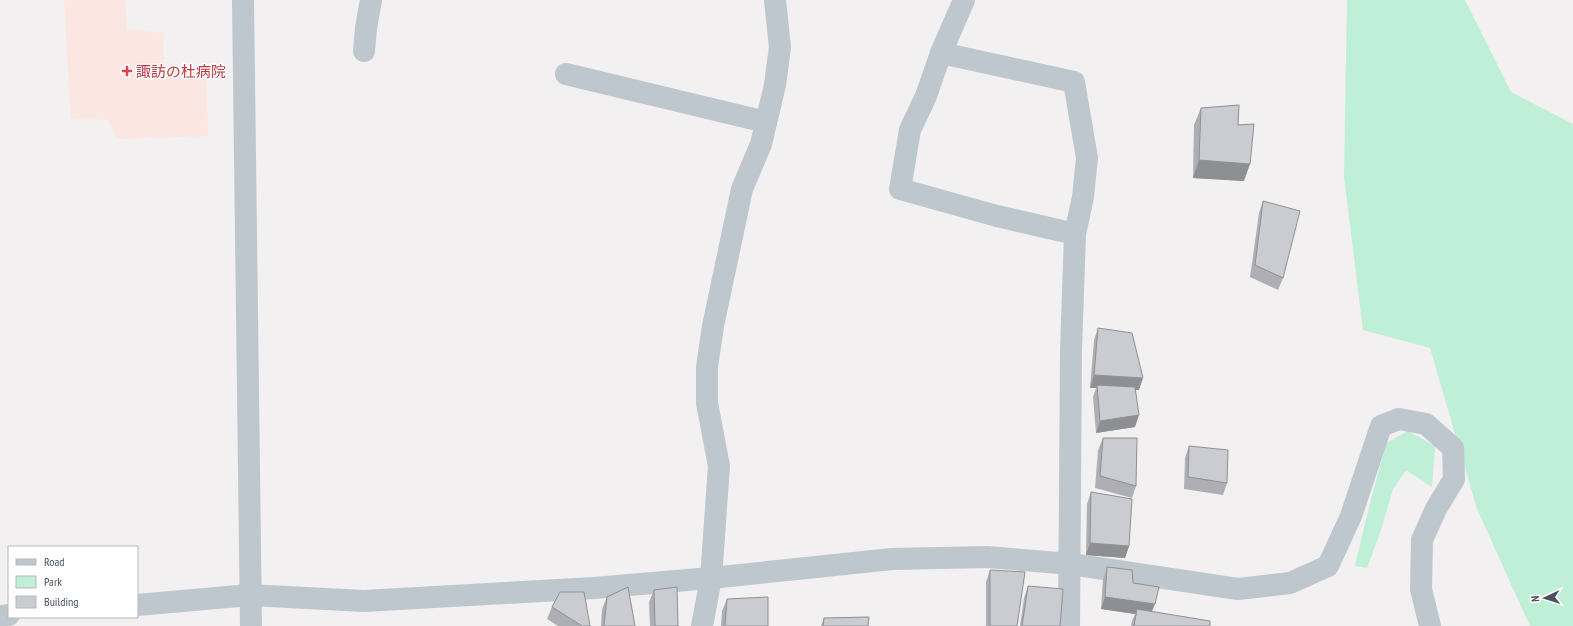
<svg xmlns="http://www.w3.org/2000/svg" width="1573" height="626" font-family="'PT Sans Narrow','Noto Sans JP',sans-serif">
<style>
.medical{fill:#fbe6e2}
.green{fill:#c0efd7}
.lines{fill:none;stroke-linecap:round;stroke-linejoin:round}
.minor{stroke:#bec6ce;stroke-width:22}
.wall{fill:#aeafb5}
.shaded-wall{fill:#8d8f93}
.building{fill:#caccd2;stroke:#8d8f93}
.health-dot{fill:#e0444e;stroke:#fff;stroke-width:1.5}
.labels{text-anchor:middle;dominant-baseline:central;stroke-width:3;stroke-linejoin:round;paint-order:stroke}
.health-label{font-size:15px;fill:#be3a42;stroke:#fff;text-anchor:start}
</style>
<rect width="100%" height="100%" fill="#f2f0f0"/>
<polygon class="medical" points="64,0 125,0 127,29 163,33 164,68 206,73 208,136 117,139 108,120 71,118"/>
<g class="green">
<polygon points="1347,0 1465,0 1511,92 1573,124 1573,626 1530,626 1477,509 1430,348 1363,330 1344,177"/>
<polygon points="1408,431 1435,446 1432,487 1406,470 1393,489 1381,530 1367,568 1355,566 1365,523 1386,443"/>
</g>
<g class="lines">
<g class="minor">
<polyline points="243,0 251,626"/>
<polyline points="964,0 941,53 926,96 910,130 900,189 997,216 1075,234 1071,350 1069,626"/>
<polyline points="364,51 366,28 371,0"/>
<polyline points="941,53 1074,82 1087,158 1083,197 1075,234"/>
<polyline points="566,74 766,122"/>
<polyline points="137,605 250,595 364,601 594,588 711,578 892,559 987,557 1071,564 1238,589 1290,583 1328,566 1351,516 1381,426 1399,419 1426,424 1453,448 1454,479 1436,509 1422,540 1421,589 1430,626"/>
<polyline points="0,616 9,615"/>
<polyline points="702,626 711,578 719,466 707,403 707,367 713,326 742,189 761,144 775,85 780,47 775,0"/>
</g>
</g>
<g class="wall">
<polygon points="1201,108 1238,125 1244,181 1193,178 1194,125"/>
<polygon points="1263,201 1283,278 1278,290 1250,277 1259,213"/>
<polygon points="1098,328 1139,390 1136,390 1135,427 1096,433 1093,397 1096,388 1090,388 1094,340"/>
<polygon points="1103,438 1136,486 1132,498 1095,488 1098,450"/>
<polygon points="1189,446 1227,483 1223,495 1184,489 1185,458"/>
<polygon points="1091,492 1129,546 1125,558 1086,555 1087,504"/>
<polygon points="1107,567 1133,583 1152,612 1210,626 1131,626 1132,621 1135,614 1101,609 1103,579"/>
<polygon points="990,570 1017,626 986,626 986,582"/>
<polygon points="1028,586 1060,626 1020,626 1024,598"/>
<polygon points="654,590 678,626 650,626 649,602"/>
<polygon points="607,597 635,626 601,626 602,609"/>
<polygon points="727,599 768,626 721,626 722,611"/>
<polygon points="552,607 590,626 558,626 547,619"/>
<polygon points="824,618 868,626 821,626"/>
</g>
<g class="shaded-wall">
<polygon points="1199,160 1250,164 1244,181 1193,178"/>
<polygon points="1094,375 1143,378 1139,390 1098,388 1097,385 1096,388 1090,388"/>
<polygon points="1139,415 1135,427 1096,433 1100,421"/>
<polygon points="1090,543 1129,546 1125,558 1086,555"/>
<polygon points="1105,597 1155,604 1150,616 1137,609 1135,614 1101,609"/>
</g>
<g class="building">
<polygon points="1239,105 1238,125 1254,124 1250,164 1199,160 1201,108"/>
<polygon points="1263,201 1300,211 1283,278 1255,265"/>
<polygon points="1098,328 1132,333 1143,378 1094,375"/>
<polygon points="1097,385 1135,387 1139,415 1100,421"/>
<polygon points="1103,438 1137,438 1136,486 1100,476"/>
<polygon points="1189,446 1228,450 1227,483 1188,477"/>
<polygon points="1091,492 1132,499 1129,546 1090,543"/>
<polygon points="1107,567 1132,570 1133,583 1159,587 1155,604 1105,597"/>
<polygon points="990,570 1025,572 1017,626 990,626"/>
<polygon points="1028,586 1063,589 1060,626 1022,626"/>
<polygon points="628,587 635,626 604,626 607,597"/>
<polygon points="677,587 678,626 655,626 654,590"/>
<polygon points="560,592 584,592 590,626 582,626 552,607"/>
<polygon points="768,597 768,626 725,626 727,599"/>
<polygon points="1137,609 1210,621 1210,626 1134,626"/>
<polygon points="869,617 868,626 823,626 824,618"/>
</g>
<path class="health-dot" d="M125 65h4v4h4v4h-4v4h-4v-4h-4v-4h4z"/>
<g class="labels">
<g class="health-label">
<text x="136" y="71">諏訪の杜病院</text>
</g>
</g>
<rect x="8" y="546" width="130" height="72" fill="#ffffff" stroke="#b6b9be"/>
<rect x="16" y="559" width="20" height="6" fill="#bec6ce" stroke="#b6b9be"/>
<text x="44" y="566" font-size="12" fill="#48515d">Road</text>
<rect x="16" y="576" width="20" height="12" fill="#c0efd7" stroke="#b6b9be"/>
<text x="44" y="586" font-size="12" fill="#48515d">Park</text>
<rect x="16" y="596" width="20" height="12" fill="#caccd2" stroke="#b6b9be"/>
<text x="44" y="606" font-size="12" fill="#48515d">Building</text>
<g transform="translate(1545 598) rotate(266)" stroke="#ffffff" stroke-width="3" paint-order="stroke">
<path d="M0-3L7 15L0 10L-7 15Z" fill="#48515d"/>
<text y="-6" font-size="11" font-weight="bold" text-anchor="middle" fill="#48515d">N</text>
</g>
</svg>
